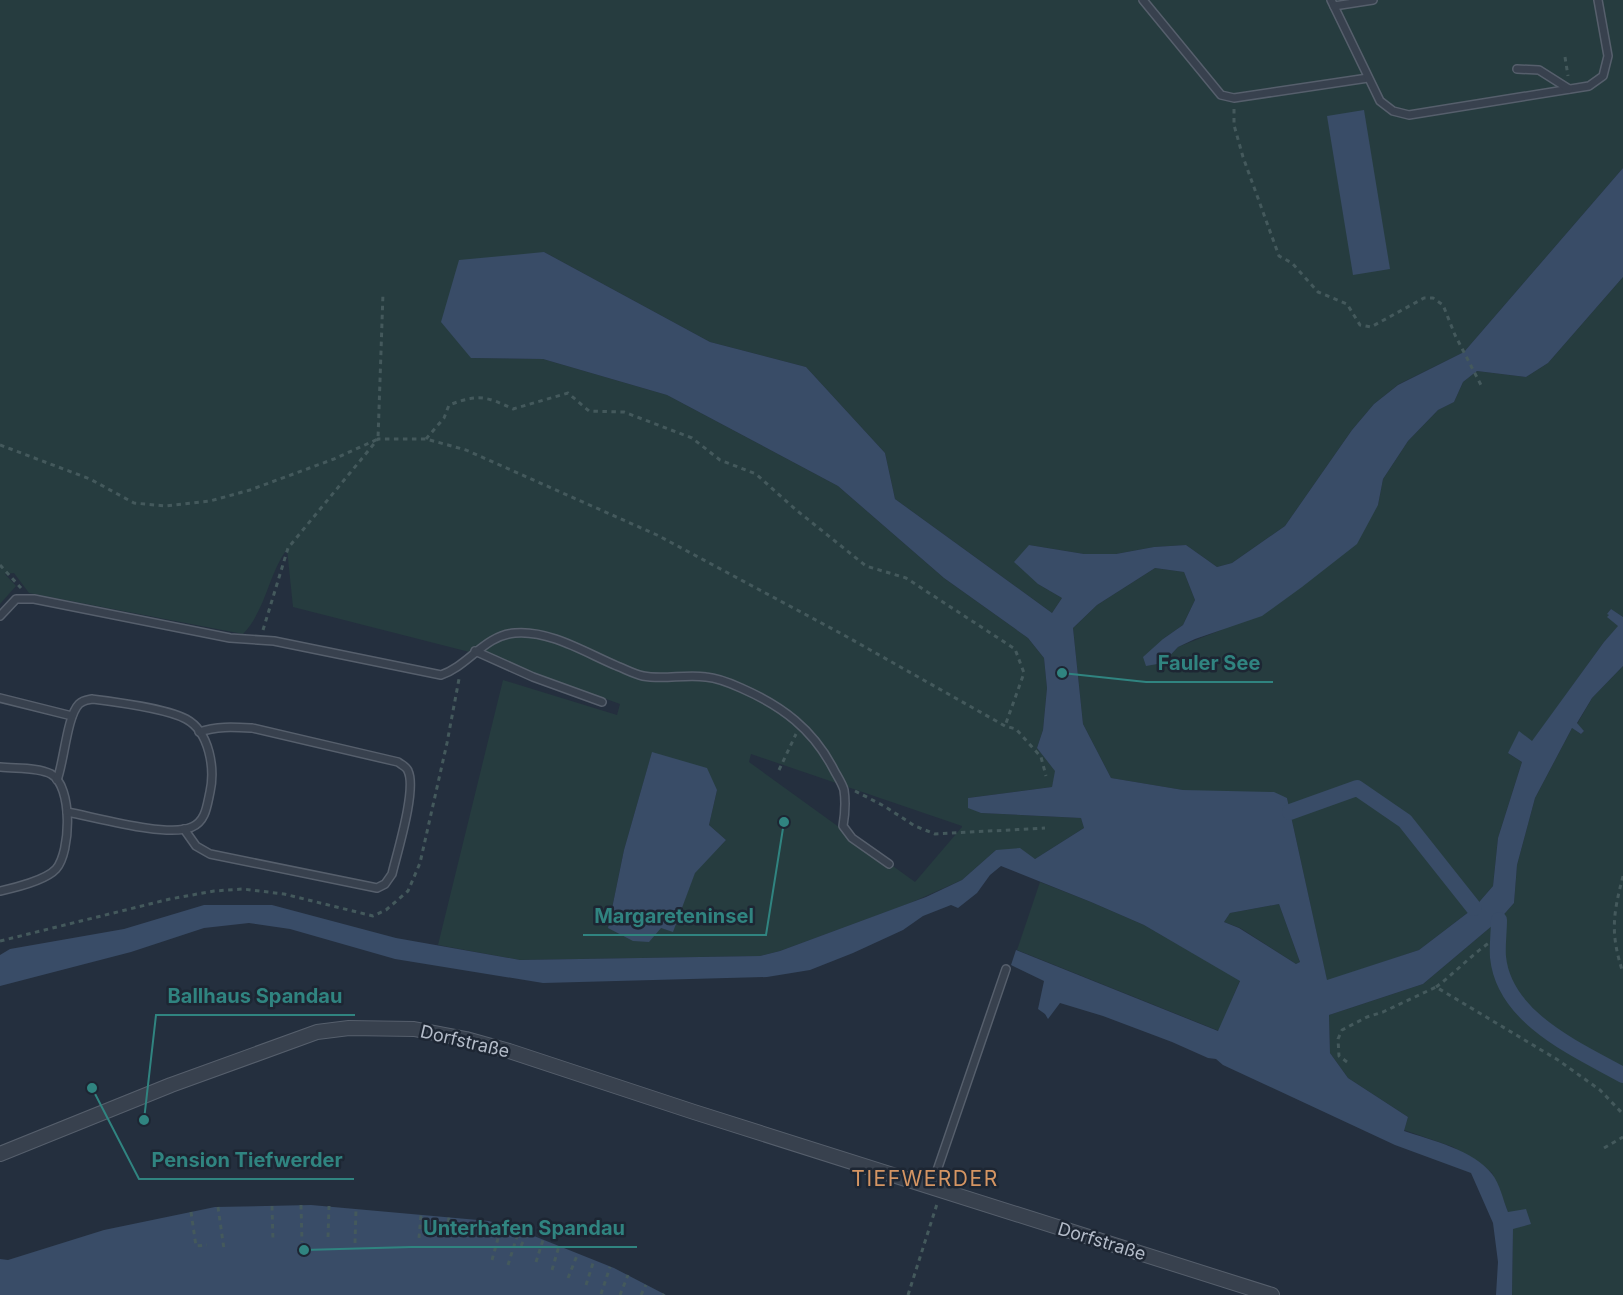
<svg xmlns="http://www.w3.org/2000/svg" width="1623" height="1295" font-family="Inter,sans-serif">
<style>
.green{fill:#263c3f;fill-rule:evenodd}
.water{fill:#394c67;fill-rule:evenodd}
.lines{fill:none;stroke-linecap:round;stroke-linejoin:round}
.canal{stroke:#394c67;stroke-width:16}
.service-casing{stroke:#565f6c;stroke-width:10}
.minor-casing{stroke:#565f6c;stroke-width:16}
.path{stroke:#44595c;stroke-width:3;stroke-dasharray:4.5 4.5;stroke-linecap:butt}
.service{stroke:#38414e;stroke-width:7}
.minor{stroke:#38414e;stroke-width:14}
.labels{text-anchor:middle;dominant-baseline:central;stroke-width:5;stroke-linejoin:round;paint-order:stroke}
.street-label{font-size:18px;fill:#b4bcc9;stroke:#1d2633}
.quarter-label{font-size:21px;letter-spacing:1.5px;fill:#d59563;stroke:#1d2633}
.leader{fill:none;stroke:#308480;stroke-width:2}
.callout-dot{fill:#308480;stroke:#1d2633;stroke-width:2}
.callout-label{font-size:20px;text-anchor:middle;font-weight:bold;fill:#308480;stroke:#1d2633;stroke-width:5;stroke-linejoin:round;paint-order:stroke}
</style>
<rect width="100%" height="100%" fill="#242f3e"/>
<g class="green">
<path d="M0,0H1623V168L1464,352L1399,384L1374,404L1352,430L1285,526L1232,563L1217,567L1186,545L1154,547L1116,554H1084L1029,545L1038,584L1062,598L1052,613L895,499L885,453L806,367L710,342L544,252L471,358L543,359L667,395L838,486L944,578L1028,638L1044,658L1047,688L1043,730L1037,748L1056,771L1052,787L968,798V807L981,813L1081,818L1084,828L1035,859L996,850L962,880L908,904L780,951L760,956L520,960L438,945L503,680L617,715L620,704L493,658L293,607L287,549C268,575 266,610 243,634L29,593L14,573L5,574L16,586L0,604ZM652,753L717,790L709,825L726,840L695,872L673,931L661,928H608L624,850ZM751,754L962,826V827L915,882L749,762Z"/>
<polygon points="1623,277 1623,617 1610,609 1619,626 1604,642 1532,742 1508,753 1522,762 1498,838 1493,886 1474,908 1419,950 1327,981 1287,798 1183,790 1111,778 1083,724 1073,628 1097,605 1155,568 1184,572 1195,600 1183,625 1163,639 1163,663 1178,647 1221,630 1378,505 1383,479 1408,441 1438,410 1454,402 1463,382 1477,371 1526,377 1548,363"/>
<polygon points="1623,666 1623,1295 1512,1295 1513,1229 1508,1212 1492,1173 1479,1163 1453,1147 1404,1130 1408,1117 1348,1078 1330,1053 1329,1015 1423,984 1499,920 1514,903 1517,865 1535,798 1572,728 1581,734 1584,731 1577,724 1592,698"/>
<polygon points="1040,882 1091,902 1144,925 1240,980 1219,1031 1017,950"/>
<polygon points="1279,904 1300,962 1296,964 1240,928 1224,922 1230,913"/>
</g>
<g class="water">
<polygon points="1364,110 1390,269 1353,275 1327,116"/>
<path d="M1623,168V277L1548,363L1526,377L1477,371L1463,382L1454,402L1438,410L1408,441L1383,479L1378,505L1357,544L1302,587L1262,616L1195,639L1178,647L1163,663L1146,666L1143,657L1163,639L1183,625L1195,600L1184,572L1155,568L1097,605L1073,628L1083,724L1111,778L1183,790L1274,792L1287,798L1327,980L1419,950L1474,908L1493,886L1498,838L1522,762L1508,753L1519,731L1532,741L1604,642L1618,626L1607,617L1609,615L1607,614L1611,609L1623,617V666L1592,698L1577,723L1584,731L1581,734L1572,728L1535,798L1517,865L1514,903L1499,920L1423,984L1329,1015L1330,1053L1348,1078L1408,1117L1404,1131C1431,1140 1474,1150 1492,1174C1500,1184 1503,1200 1508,1212L1526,1209L1531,1224L1513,1229L1512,1295H1496L1498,1262L1493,1223L1471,1173L1395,1145L1223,1065L1216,1059L1208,1058L1172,1042L1103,1016L1060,1003L1048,1019L1045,1014L1038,1009L1044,981L1011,965L1016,950L1218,1031L1240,981L1144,925L1091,902L1001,866L990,875L977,893L958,908L951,905L923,916L903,930L853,953L810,970L767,977L543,983L395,959L290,929L249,923L204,928L131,952L0,986V955L10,949L124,929L204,905H272L396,938L520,960L760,956L780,951L926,897L962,880L996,850L1020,848L1035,859L1084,828L1081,818L981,813L968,808V798L1052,787L1055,771L1037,748L1043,730L1047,688L1044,658L1028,638L944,578L838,486L667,395L543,359L471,358L441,322L459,260L544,252L710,342L806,367L885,453L895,499L1052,613L1062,598L1038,584L1014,562L1029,545L1084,554H1116L1154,547L1186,545L1217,567L1232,563L1285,526L1352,430L1374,404L1398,385L1464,352ZM1279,904L1300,962L1296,964L1239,928L1224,922L1230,913Z"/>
<polygon points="652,752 707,768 717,790 709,825 726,840 695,873 673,932 661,928 649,942 633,941 608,928 624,850"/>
<polygon points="311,1205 489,1221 524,1232 614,1268 666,1295 0,1295 0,1259 8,1260 104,1230 215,1207"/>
</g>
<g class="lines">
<g class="canal">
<polyline points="1290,812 1357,788 1405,821 1474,908"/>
<path d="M1499,920C1499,932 1497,945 1498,957C1504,1018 1576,1049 1623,1075"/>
</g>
<g class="service-casing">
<g id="service">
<polyline points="1143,0 1221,95 1234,98 1368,78"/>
<polyline points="1331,0 1380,101 1393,111 1409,115 1589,86 1603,76 1608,56 1598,0"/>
<polyline points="1334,6 1373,0"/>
<polyline points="1517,69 1539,70 1569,89"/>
<path d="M0,616L16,599H34L230,638L274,641L441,675C468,666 485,635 515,633C550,630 586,653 617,666C625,669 634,674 643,676C663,680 685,674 706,677C718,678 730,683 741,688C782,706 813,729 834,770C837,776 842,783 844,790C846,803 845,814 843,826L852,838L889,864"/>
<polyline points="475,651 533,677 602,702"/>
<polyline points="0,698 72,716"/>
<path d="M0,767C15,769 37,767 51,774C73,786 71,852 56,869C46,880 14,888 0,891"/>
<path d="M57,780C64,762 67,716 79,704C83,700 87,700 92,699C116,702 165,708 186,719C210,732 215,769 210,792C207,805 206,821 192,827C168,838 95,817 67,812"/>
<path d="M184,829L196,846L210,854L377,888L385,884L392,874C397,853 417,789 408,771C407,767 402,765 398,762L252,728C233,727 217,726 199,732"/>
<polyline points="931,1188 1006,969"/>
</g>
</g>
<g class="minor-casing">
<polyline id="minor" points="0,1154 171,1085 317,1032 349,1028 414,1029 466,1039 509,1051 694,1112 1272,1295"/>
</g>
<g class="path">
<polyline points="1565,57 1568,76"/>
<polyline points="1234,109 1234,125 1243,157 1279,256 1292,263 1318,292 1347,304 1360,325 1371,327 1424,298 1433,298 1443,305 1455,335 1481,385"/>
<path d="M426,439L444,418L449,405C478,394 486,396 513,409L568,393L589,411L624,412L692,438L720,460L756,474L795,509L866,566L906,578L1015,649L1024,673L1005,726"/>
<polyline points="0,445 90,479 134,503 166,506 210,501 250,490 334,459 378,439 383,293"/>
<polyline points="0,565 21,588"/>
<polyline points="263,630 288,548 378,439 426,439 466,450 657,535 842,634 1005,726 1016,729 1041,757 1046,776"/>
<polyline points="779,770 796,734"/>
<polyline points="855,791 884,806 915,826 935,834 1045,828"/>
<path d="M1623,876C1613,915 1610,933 1623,973"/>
<polyline points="0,941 170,899 214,891 243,889 284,894 373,916 386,910 408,891 420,863 447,743 459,679"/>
<path d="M1436,987C1455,973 1470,956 1489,943"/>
<polyline points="1347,1062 1339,1056 1338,1039 1342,1030 1367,1017 1383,1012 1436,987 1558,1060 1600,1090 1623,1114"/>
<polyline points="1604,1148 1623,1137"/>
<polyline points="301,1205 302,1242"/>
<polyline points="272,1206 273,1241"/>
<polyline points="218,1207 224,1249"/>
<polyline points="191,1212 196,1246 207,1245"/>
<polyline points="447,1231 449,1217"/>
<polyline points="328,1237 329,1206"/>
<polyline points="419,1238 421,1215"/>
<polyline points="355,1243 356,1209"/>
<polyline points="521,1246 527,1233"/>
<polyline points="492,1260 502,1224"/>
<polyline points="536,1262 543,1240"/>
<polyline points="508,1265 519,1230"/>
<polyline points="552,1270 559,1246"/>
<polyline points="568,1278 578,1253"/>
<polyline points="586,1285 594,1260"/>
<polyline points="601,1294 610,1267"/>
<polyline points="620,1295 628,1275"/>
<polyline points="641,1295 646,1285"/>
<polyline points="663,1295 664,1294"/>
<polyline points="908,1295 937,1204"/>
</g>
<use href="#service" class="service"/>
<use href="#minor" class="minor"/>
</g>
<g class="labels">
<g class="street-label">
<text transform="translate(465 1041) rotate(13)">Dorfstraße</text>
<text transform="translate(1102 1241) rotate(17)">Dorfstraße</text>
</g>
<g class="quarter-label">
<text x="925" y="1178">TIEFWERDER</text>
</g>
</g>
<path class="leader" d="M1062 673L1146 682H1273M784 822L766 935H583M144 1120L156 1015H355M92 1088L139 1179H354M304 1250L411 1247H637"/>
<g class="callout-dot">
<circle cx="1062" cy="673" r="6"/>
<circle cx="784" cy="822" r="6"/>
<circle cx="144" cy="1120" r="6"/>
<circle cx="92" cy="1088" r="6"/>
<circle cx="304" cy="1250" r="6"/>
</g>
<g class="callout-label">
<text x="1209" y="670">Fauler See</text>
<text x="674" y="923">Margareteninsel</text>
<text x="255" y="1003">Ballhaus Spandau</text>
<text x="247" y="1167">Pension Tiefwerder</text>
<text x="524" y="1235">Unterhafen Spandau</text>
</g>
</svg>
